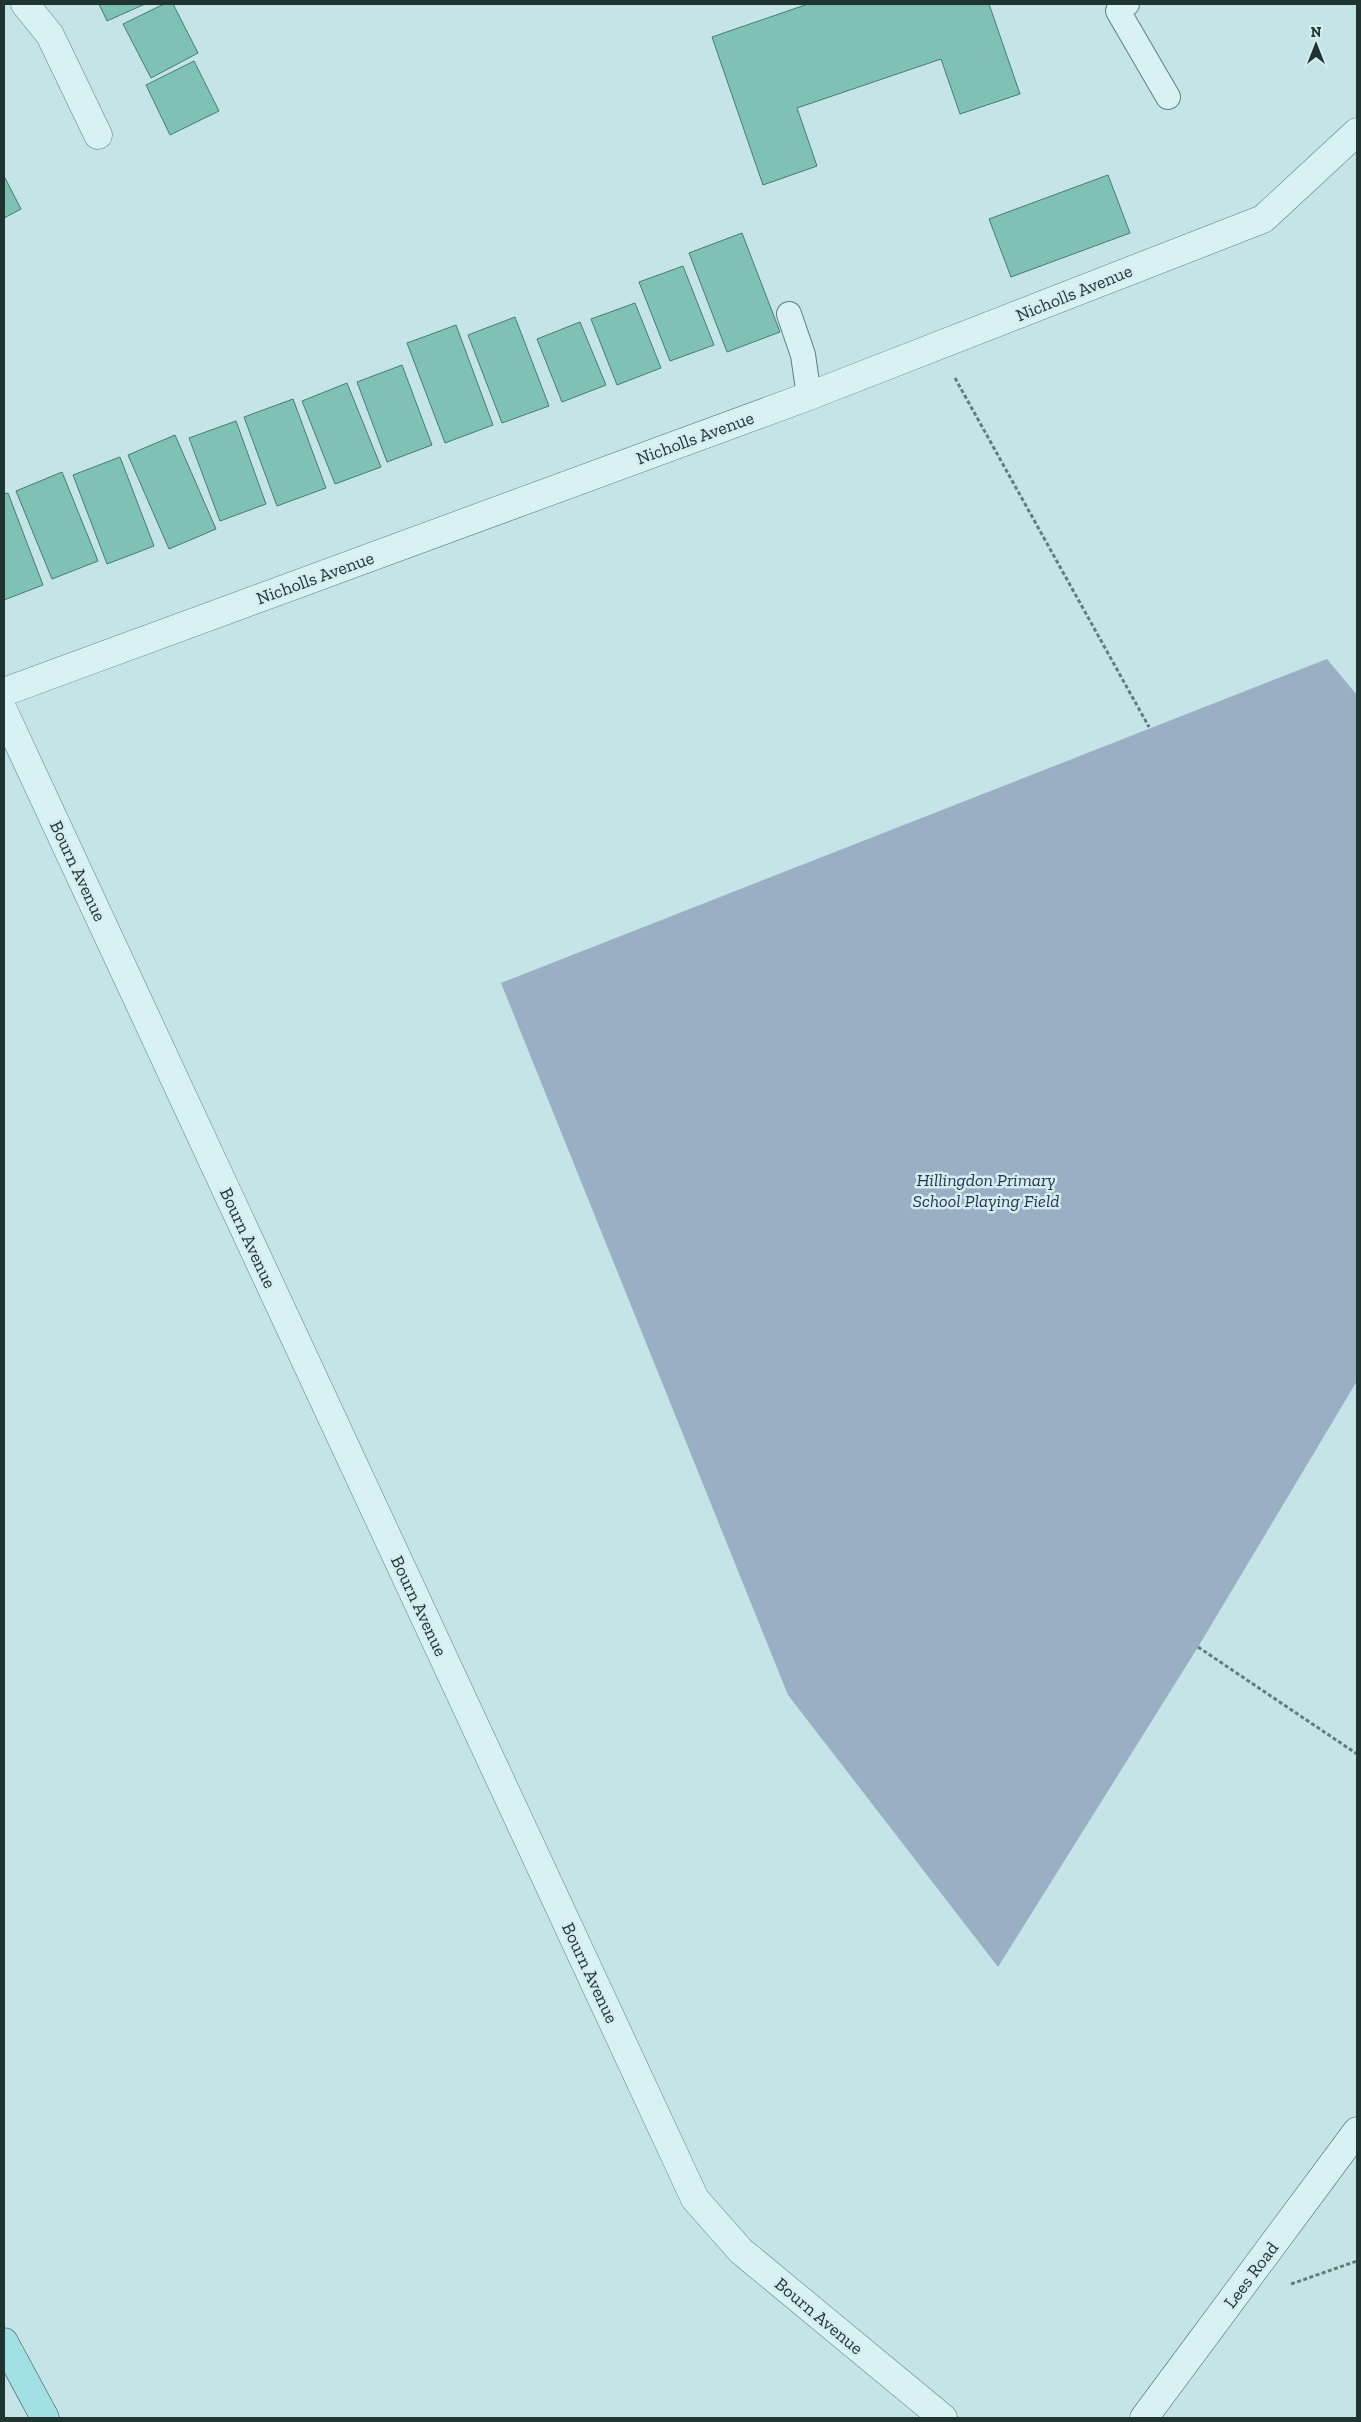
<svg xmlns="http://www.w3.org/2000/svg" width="1361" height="2422" font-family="'Zilla Slab',serif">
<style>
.green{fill:#9aaec4}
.building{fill:#80c1b6;stroke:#467c72}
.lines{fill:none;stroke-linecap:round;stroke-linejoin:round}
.lane-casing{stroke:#5d807e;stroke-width:26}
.street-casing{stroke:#5d807e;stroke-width:29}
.secondary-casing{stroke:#41625f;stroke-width:29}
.primary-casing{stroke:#314f4b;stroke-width:29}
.path{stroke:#5d807e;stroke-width:3;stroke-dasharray:4 2.5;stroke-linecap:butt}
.lane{stroke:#d7f1f4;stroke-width:24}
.street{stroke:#d7f1f4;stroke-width:28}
.secondary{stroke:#d7f1f4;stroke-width:28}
.primary{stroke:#a2e0e6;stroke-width:28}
.labels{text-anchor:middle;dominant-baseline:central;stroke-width:5;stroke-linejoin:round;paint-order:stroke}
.street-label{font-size:18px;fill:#1f3330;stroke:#d4edf0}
.park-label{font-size:18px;font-style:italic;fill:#29354c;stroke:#d4edf0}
</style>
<rect width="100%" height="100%" fill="#c5e4e8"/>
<polygon class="green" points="1327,659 1357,695 1357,1381 1198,1647 998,1967 788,1695 501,983"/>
<g class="building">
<polygon points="99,4 145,4 107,21"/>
<polygon points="164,4 173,4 198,53 151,78 123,24"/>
<polygon points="808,4 989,4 1020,94 960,114 941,59 797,108 817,166 763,185 712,37"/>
<polygon points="194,61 219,111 170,135 146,85"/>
<polygon points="1108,175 1130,233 1011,277 989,219"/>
<polygon points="4,176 21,209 4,218"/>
<polygon points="742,233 780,332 727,352 689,253"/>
<polygon points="683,266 714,345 670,361 639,282"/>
<polygon points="635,303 661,368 617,385 591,319"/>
<polygon points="515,317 549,406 502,423 468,335"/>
<polygon points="580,322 606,385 562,402 537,339"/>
<polygon points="456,325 493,425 445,443 407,343"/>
<polygon points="402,365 432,445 387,462 357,382"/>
<polygon points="347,383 381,467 335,484 302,401"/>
<polygon points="293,399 326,488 277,506 244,417"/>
<polygon points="236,421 266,504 220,521 189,438"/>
<polygon points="175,435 216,529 169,549 128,455"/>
<polygon points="120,457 154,546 107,564 73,475"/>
<polygon points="62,472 98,561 52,579 16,491"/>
<polygon points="8,493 43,585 4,600 4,494"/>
</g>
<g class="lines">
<g class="lane-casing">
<g id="lane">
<polyline points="1127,4 1118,11 1168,97"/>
<polyline points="789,314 803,355 809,396"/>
</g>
</g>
<g class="street-casing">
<g id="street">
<polyline points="25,4 50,35 98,135"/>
<polyline points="4,692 809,396 1263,219 1357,132"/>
<polyline points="4,712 695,2199 741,2251 943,2418"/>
</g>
</g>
<g class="secondary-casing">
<polyline id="secondary" points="1144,2418 1357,2131"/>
</g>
<g class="primary-casing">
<polyline id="primary" points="4,2342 45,2418"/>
</g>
<g class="path">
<polyline points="955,378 1149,727"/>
<polyline points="1198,1647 1357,1754"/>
<polyline points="1291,2284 1357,2261"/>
</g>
<use href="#lane" class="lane"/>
<use href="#street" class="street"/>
<use href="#secondary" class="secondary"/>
<use href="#primary" class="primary"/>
</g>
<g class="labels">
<g class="street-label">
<text transform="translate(1074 293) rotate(-22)">Nicholls Avenue</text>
<text transform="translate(695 438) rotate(-20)">Nicholls Avenue</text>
<text transform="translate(315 578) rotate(-20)">Nicholls Avenue</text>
<text transform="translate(78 871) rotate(65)">Bourn Avenue</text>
<text transform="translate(248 1238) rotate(65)">Bourn Avenue</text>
<text transform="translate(419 1606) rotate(65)">Bourn Avenue</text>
<text transform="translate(590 1973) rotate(65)">Bourn Avenue</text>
<text transform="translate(1251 2275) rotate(-53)">Lees Road</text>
<text transform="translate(819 2316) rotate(40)">Bourn Avenue</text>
</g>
<g class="park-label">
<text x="986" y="1180">Hillingdon Primary<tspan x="986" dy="21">School Playing Field</tspan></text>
</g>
</g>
<rect width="1361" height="2422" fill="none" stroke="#1f3330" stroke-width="10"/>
<g transform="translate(1316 45)" stroke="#d4edf0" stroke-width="4" paint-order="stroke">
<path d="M0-4L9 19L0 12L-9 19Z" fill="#1f3330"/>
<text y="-8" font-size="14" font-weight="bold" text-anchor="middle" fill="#1f3330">N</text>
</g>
</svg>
